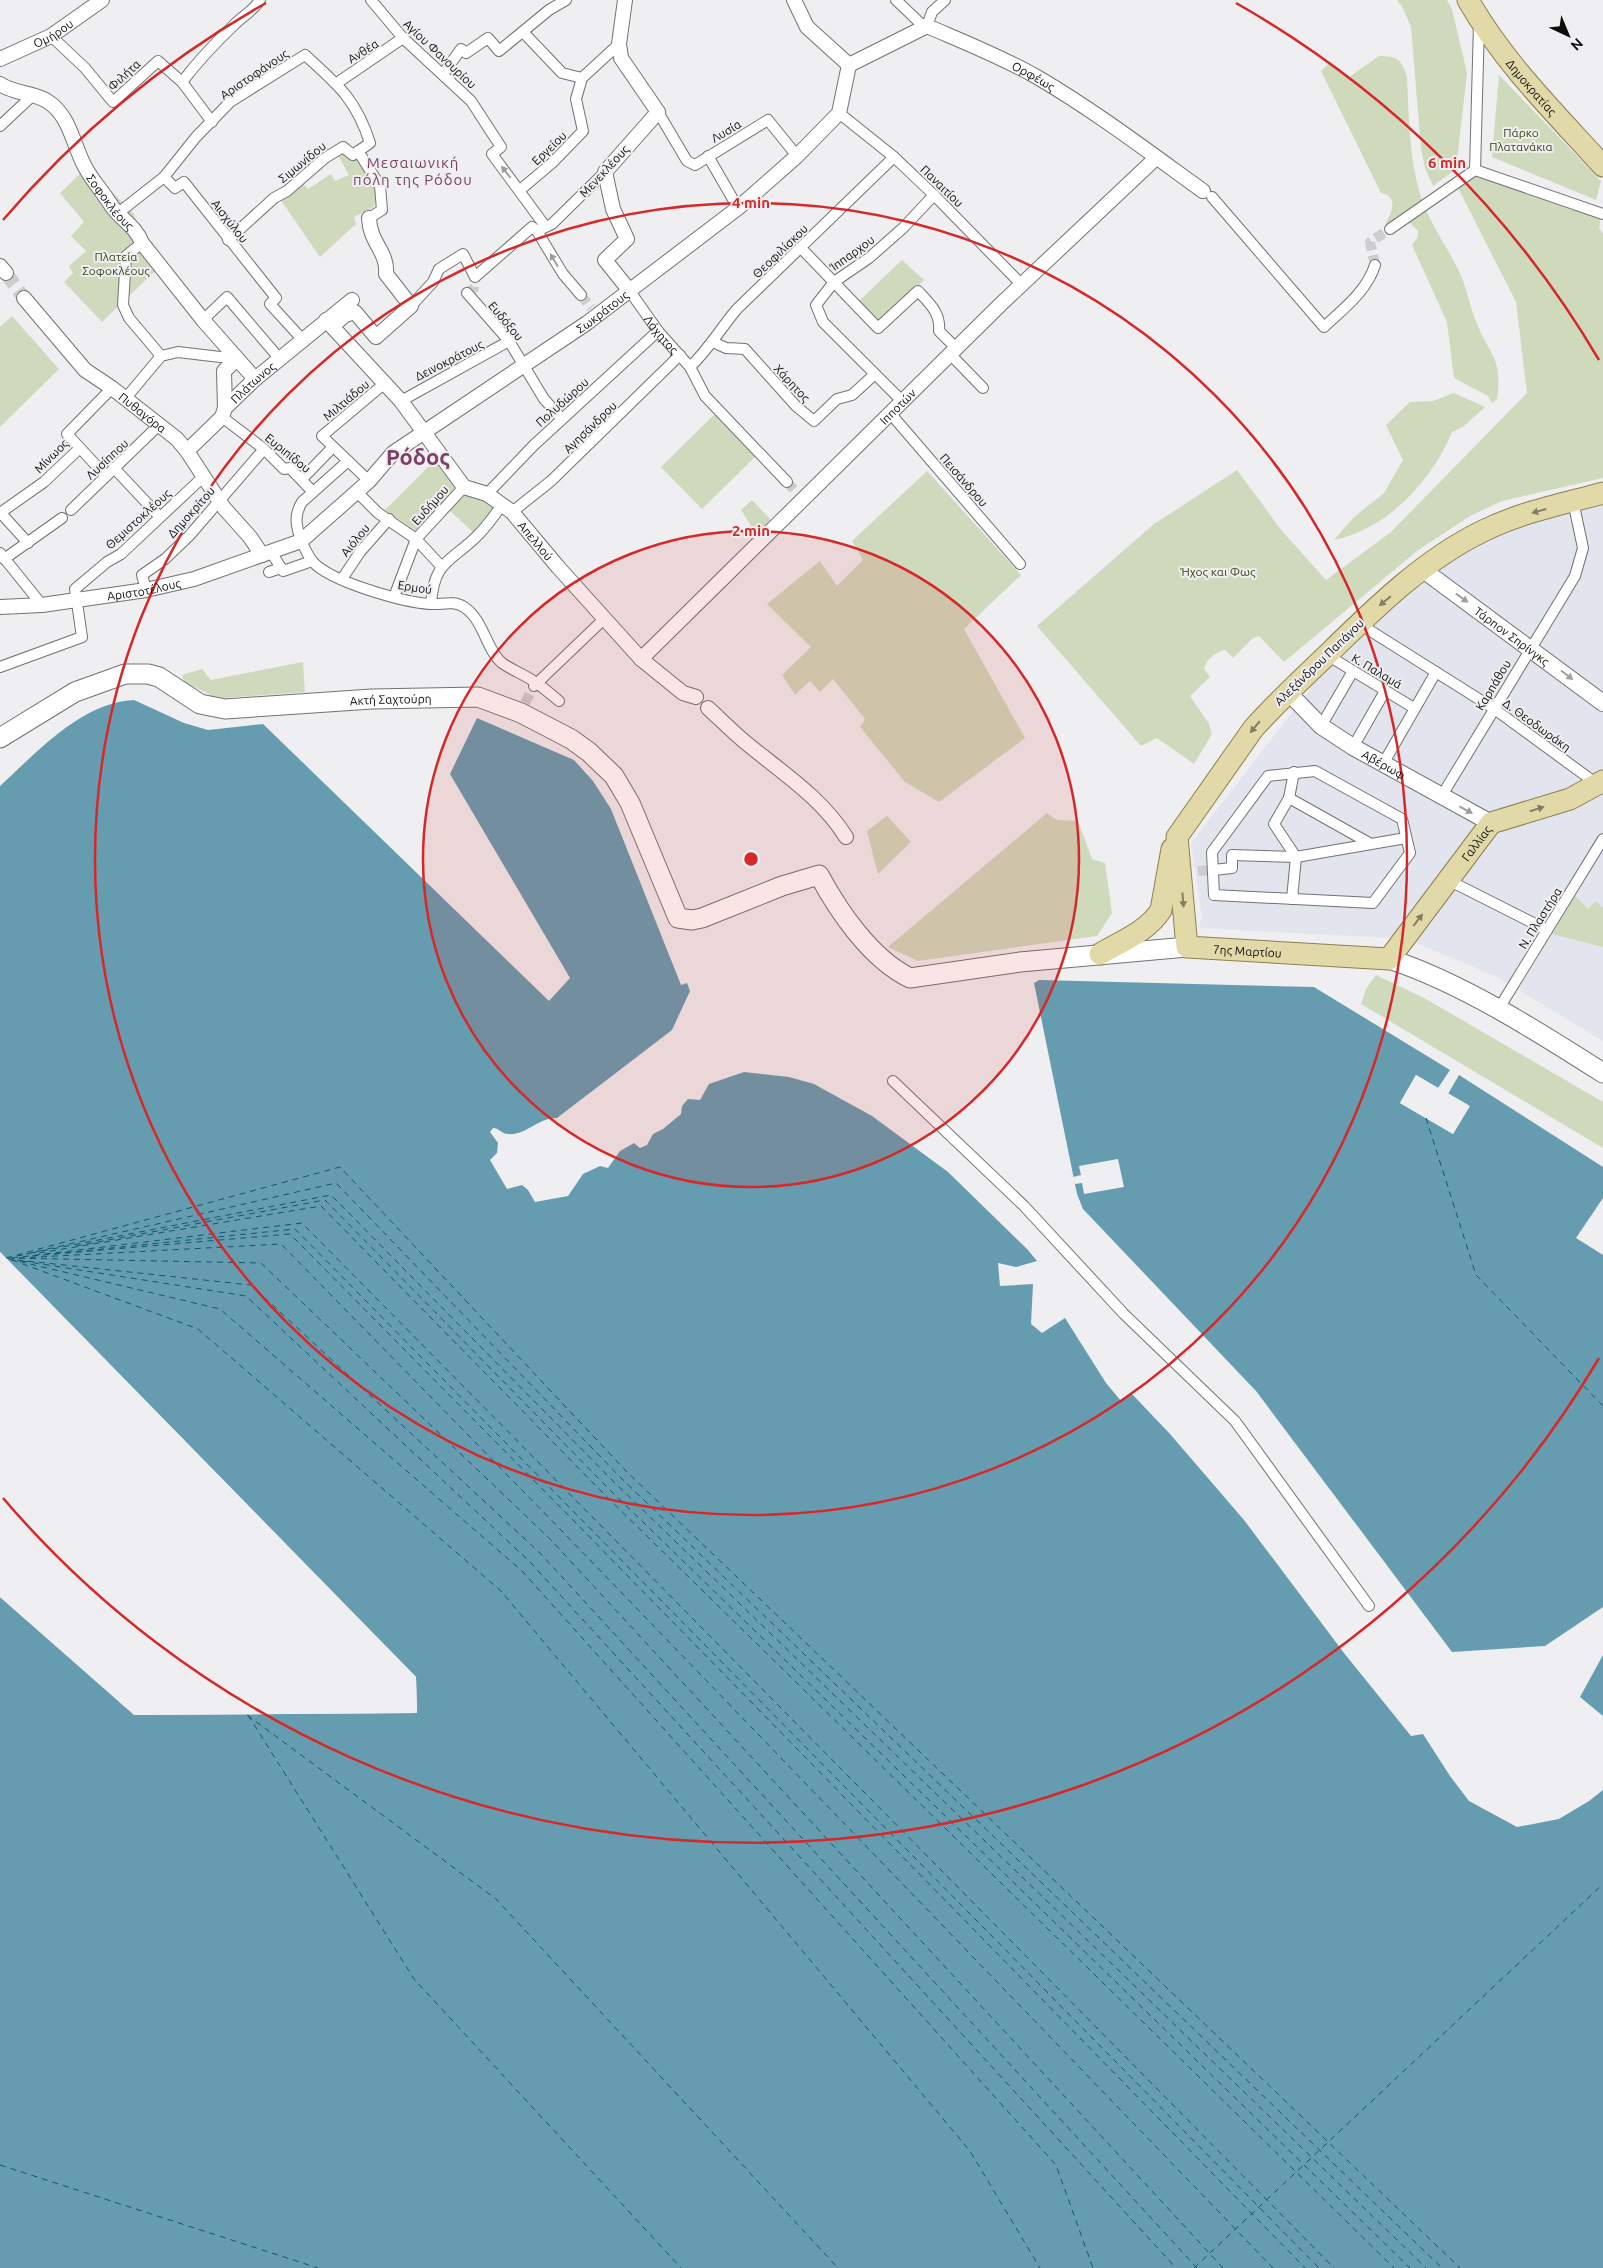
<svg xmlns="http://www.w3.org/2000/svg" width="1603" height="2268" font-family="Ubuntu,sans-serif">
<style>
.built{fill:#e3e5ee}
.green{fill:#cedabb}
.water{fill:#669cb0}
.pier{fill:#efeff1}
.lines{fill:none;stroke-linecap:round;stroke-linejoin:round}
.ferry{stroke:#0d586e;stroke-width:1;stroke-dasharray:6 5;stroke-linecap:butt}
.pedestrian-tunnel{stroke:#cdcdcf;stroke-width:10;stroke-dasharray:10 5;stroke-linecap:butt}
.minor-tunnel{stroke:#cdcdcf;stroke-width:14;stroke-dasharray:14 7;stroke-linecap:butt}
.pedestrian-casing{stroke:#717273;stroke-width:12}
.minor-casing{stroke:#717273;stroke-width:16}
.tertiary-casing{stroke:#717273;stroke-width:18}
.secondary-casing{stroke:#717273;stroke-width:21}
.primary-casing{stroke:#8b804d;stroke-width:23}
.pedestrian{stroke:#fff;stroke-width:10}
.minor{stroke:#fff;stroke-width:14}
.tertiary{stroke:#fff;stroke-width:16}
.secondary{stroke:#fff;stroke-width:19}
.primary{stroke:#e2d9a9;stroke-width:21}
.oneway{fill:#9e9e9e}
.oneway2{fill:#827d63}
.ring{fill:none;stroke:#d62828;stroke-width:2.5}
.labels{text-anchor:middle;dominant-baseline:central;stroke-width:4;stroke-linejoin:round;paint-order:stroke}
.street-label{font-size:12px;fill:#0c0c0d;stroke:#efeff1}
.park-label{font-size:12px;fill:#334210;stroke:#efeff1}
.quarter-label{font-size:15px;letter-spacing:1px;fill:#7f3e63;stroke:#efeff1}
.town-label{font-size:22px;font-weight:bold;fill:#7f3e63;stroke:#efeff1}
.centre{fill:#d62828;stroke:#efeff1;stroke-width:2.5}
.ring-label{font-size:15px;text-anchor:middle;font-weight:bold;fill:#d62828;stroke:#efeff1;stroke-width:4;stroke-linejoin:round;paint-order:stroke}
</style>
<rect width="100%" height="100%" fill="#efeff1"/>
<polygon class="built" points="1603,503 1603,1041 1497,977 1407,939 1198,928 1202,918 1191,843 1337,654 1431,573 1463,550 1533,517"/>
<g class="green">
<polygon points="1397,0 1447,0 1452,9 1467,73 1456,169 1433,186 1425,168 1421,148 1411,27 1403,8"/>
<path d="M1379,56C1398,56 1401,59 1407,77C1409,116 1409,157 1420,194C1429,224 1449,248 1461,276C1468,292 1470,308 1477,324C1490,356 1503,358 1497,399L1492,403L1488,396L1454,378L1447,322L1412,245L1418,237V231L1410,223L1397,227L1394,234L1386,223C1392,211 1399,197 1381,193L1321,71L1330,62L1348,78Z"/>
<polygon points="1499,75 1601,181 1596,200 1492,157"/>
<path d="M344,152C365,164 381,182 374,207L354,217L356,224L320,257L280,199L302,183L308,189L331,174L335,181L349,175L338,155Z"/>
<polygon points="87,167 134,214 146,252 158,268 102,322 64,282 73,273 69,266 86,251 71,236 84,222 60,193"/>
<path d="M1472,175L1572,210L1601,215L1599,228L1603,234V478L1502,501L1470,516L1417,551L1284,662L1259,636L1253,638L1233,658L1225,650C1216,651 1205,661 1204,669L1210,677L1190,696L1209,724L1212,734L1194,764L1157,738L1141,746L1037,626L1154,524L1237,470L1282,531L1326,580L1391,532L1527,393L1516,302L1458,188Z"/>
<polygon points="902,260 924,280 877,323 857,303"/>
<polygon points="12,316 59,369 0,427 0,327"/>
<path d="M1454,393L1485,407L1463,427L1452,432C1432,481 1387,529 1334,540L1353,518L1384,493L1403,460L1386,425L1410,402L1433,401Z"/>
<polygon points="715,414 756,456 702,509 661,467"/>
<polygon points="436,459 459,490 417,532 385,510"/>
<polygon points="927,471 1021,575 964,629 1025,738 939,802 905,782 860,727 865,719 833,679 820,692 810,681 795,695 782,675 811,647 767,604 820,561 837,586 863,560 852,541"/>
<polygon points="464,490 495,506 474,533 448,509"/>
<polygon points="752,500 771,520 756,534 741,510"/>
<polygon points="303,662 305,692 222,698 213,696 184,682 182,675 202,669 211,680"/>
<polygon points="1047,813 1057,820 1078,821 1092,859 1105,863 1112,913 1097,936 918,961 888,947"/>
<polygon points="887,816 911,842 878,874 867,831"/>
<polygon points="1575,896 1588,909 1596,901 1603,908 1603,947 1552,934"/>
<polygon points="1376,975 1426,999 1603,1102 1603,1148 1361,1004 1366,989"/>
</g>
<g class="water">
<path d="M134,700L184,723L208,730L263,724L549,1001L570,978L450,774L477,718L574,760L593,781L611,809L681,985L687,983L690,991L672,1030L557,1118C539,1117 526,1136 507,1134C501,1133 499,1128 493,1128L490,1132L498,1143L497,1153L490,1160L507,1189L522,1185L528,1190L535,1202L568,1196L583,1174L600,1166L608,1168L620,1151L634,1143L640,1148L647,1145L653,1134L663,1129L681,1114L682,1106L688,1099L700,1100L709,1084L744,1072L789,1077L814,1084L872,1116L948,1172L1028,1250L1037,1261L1016,1267L998,1263L1000,1286L1033,1284L1031,1324L1042,1333L1065,1318L1106,1383L1121,1401L1131,1393L1170,1434L1244,1520L1344,1653L1411,1736L1423,1734L1450,1776L1469,1801L1517,1827L1559,1819L1589,1801L1603,1790V2268H0V1597L135,1715L417,1713L416,1677L0,1252V786C36,753 82,702 134,700Z"/>
<polygon points="1039,980 1314,987 1450,1070 1438,1088 1416,1075 1400,1103 1453,1134 1469,1107 1448,1094 1459,1075 1603,1167 1603,1198 1576,1238 1603,1255 1603,1607 1545,1646 1452,1652 1256,1391 1083,1209 1077,1194 1034,983"/>
<polygon points="1603,1655 1603,1716 1580,1697"/>
</g>
<g class="pier">
<polygon points="1416,1075 1440,1089 1437,1090 1417,1078 1403,1102 1428,1116 1452,1131 1466,1107 1446,1096 1446,1092 1470,1106 1453,1134 1400,1103"/>
<polygon points="1118,1159 1124,1187 1084,1194 1082,1183 1075,1184 1073,1177 1081,1175 1079,1166"/>
<polygon points="0,1252 416,1677 417,1713 134,1715 0,1597 0,1595 135,1712 415,1711 414,1678 0,1256"/>
</g>
<g class="lines">
<g class="ferry">
<polyline points="1426,1118 1476,1275 1603,1406"/>
<polyline points="76,1246 325,1200 608,1488 1410,2268"/>
<polyline points="31,1253 331,1195 614,1482 1426,2268"/>
<polyline points="39,1253 321,1206 603,1493 1394,2268"/>
<polyline points="26,1254 336,1183 620,1477 1442,2268"/>
<polyline points="54,1254 295,1229 1319,2268"/>
<polyline points="17,1256 28,1254"/>
<polyline points="32,1256 290,1234 574,1521 1305,2268"/>
<polyline points="6,1258 340,1167 626,1471 1460,2268"/>
<polyline points="8,1258 261,1263 552,1541 1223,2268"/>
<polyline points="12,1258 302,1223 1334,2268"/>
<polyline points="19,1258 281,1244 563,1532 1273,2268"/>
<polyline points="9,1259 220,1309 522,1571 1056,2165 1093,2268"/>
<polyline points="12,1260 198,1329 501,1591 970,2151 1040,2268"/>
<polyline points="17,1260 251,1285 540,1553 1197,2268"/>
<polyline points="22,1261 246,1296 530,1562 1176,2268"/>
<polyline points="247,1715 496,1899 838,2268"/>
<polyline points="248,1715 414,1979 681,2268"/>
<polyline points="0,2165 318,2268"/>
<polyline points="1194,2268 1603,1884"/>
</g>
<g class="pedestrian-tunnel">
<polyline points="1375,265 1370,242 1390,229"/>
<polyline points="467,293 474,288 475,277"/>
<polyline points="581,295 591,308"/>
<polyline points="787,482 797,493"/>
<polyline points="525,703 534,686"/>
<polyline points="1198,871 1213,870"/>
</g>
<polyline class="minor-tunnel" points="6,273 24,298"/>
<g class="pedestrian-casing">
<g id="pedestrian">
<polyline points="371,0 403,38 471,101 501,147 492,154 545,226"/>
<polyline points="896,0 920,23 927,26 932,12 945,0"/>
<polyline points="523,32 562,73 582,78"/>
<polyline points="51,36 85,68 113,102 158,61 182,82 212,122"/>
<polyline points="443,74 461,49 466,53 488,38 499,51 549,10 566,0"/>
<path d="M182,82C198,61 216,42 235,24C244,15 253,11 260,0"/>
<polyline points="337,83 403,38"/>
<polyline points="658,112 687,161 695,165 768,120 797,156"/>
<polyline points="839,113 894,157 934,195 1021,284"/>
<polyline points="0,126 32,96"/>
<polyline points="358,151 380,186 382,210 369,218"/>
<polyline points="708,156 738,208"/>
<polyline points="1475,170 1603,214"/>
<path d="M164,177L196,137L230,102L305,55C338,85 356,99 370,143L353,155L343,147L325,158L287,191L274,198L228,240"/>
<polyline points="520,190 552,163 583,131 576,99 582,78 619,44"/>
<path d="M1212,197L1324,327C1343,309 1367,291 1375,265"/>
<polyline points="117,214 164,177 175,188 184,182 276,298 270,304 302,339"/>
<polyline points="1390,229 1475,170 1479,24"/>
<polyline points="142,243 126,256 123,305 129,318 161,356"/>
<path d="M801,248L878,328L918,291C929,303 941,313 939,331L956,348"/>
<path id="s1" d="M629,290L658,331L690,367L705,396L787,482"/>
<polyline points="467,293 509,341 544,399 562,419"/>
<polyline points="581,295 563,274 537,231 552,224 605,172"/>
<polyline points="411,306 433,282 439,269 463,254 475,277 532,227 537,231"/>
<polyline points="203,320 227,297 279,358"/>
<polyline points="713,342 726,348 745,349 796,406 814,421 837,399 852,395 875,374"/>
<polyline points="950,354 983,388"/>
<path d="M690,367C709,349 720,329 737,309L894,157"/>
<polyline points="125,399 161,356 178,352 237,359"/>
<polyline points="401,401 509,341"/>
<polyline points="902,401 823,322 816,305 834,282 869,258 903,228 934,195"/>
<polyline points="890,413 1020,564"/>
<polyline points="222,417 264,449 284,469 290,468 313,492"/>
<path d="M348,461L302,502C294,515 296,524 300,538C303,545 308,556 313,562C331,582 403,602 430,604C442,605 453,600 464,607C484,620 486,650 502,663C512,670 525,675 535,682C544,688 552,695 559,701"/>
<polyline points="114,468 160,517"/>
<polyline points="106,476 67,434 112,388"/>
<polyline points="302,479 333,447"/>
<polyline points="369,481 322,436 385,383"/>
<polyline points="357,492 378,513 416,539 441,566"/>
<polyline points="487,494 534,445 658,331"/>
<polyline points="71,510 159,425"/>
<polyline points="0,512 28,543"/>
<polyline points="512,512 551,481 680,355"/>
<polyline points="0,513 44,482 80,448"/>
<polyline points="271,552 283,571 312,561"/>
<polyline points="0,553 42,605"/>
<polyline points="4,559 62,518"/>
<polyline points="269,572 281,568"/>
<polyline points="342,579 360,552 389,519"/>
<polyline points="146,590 142,575 165,559 189,536 264,449"/>
<polyline points="394,597 416,539 464,487"/>
<path d="M431,604C434,559 452,562 479,534C488,525 495,514 503,504"/>
<polyline points="1358,623 1493,708 1597,784"/>
<polyline points="1327,655 1414,708"/>
<polyline points="0,667 82,637 75,589 107,562 121,554 203,477"/>
<polyline points="534,686 605,618"/>
<polyline points="1321,726 1353,671"/>
<polyline points="1353,747 1385,691"/>
<polyline points="1383,764 1436,672"/>
<polygon points="1315,771 1402,819 1410,853 1373,903 1214,895 1212,852 1268,776"/>
<polyline points="1294,772 1289,798 1274,824 1296,857"/>
<polyline points="1441,797 1575,576 1583,548 1573,501"/>
<polyline points="1289,798 1371,844"/>
<polyline points="1213,870 1232,868 1232,855 1296,857"/>
<polyline points="1448,880 1547,930"/>
<polyline points="1292,899 1296,857 1406,838"/>
<polyline points="1498,1010 1603,839"/>
<polyline points="893,1081 1024,1206 1124,1314 1235,1421 1369,1606"/>
</g>
</g>
<g class="minor-casing">
<g id="minor">
<polyline points="625,0 619,44 621,58 658,112 605,172 613,209 627,239 605,260 629,290"/>
<polyline points="794,0 807,27 849,65"/>
<path id="s2" d="M0,59L51,36L102,0"/>
<path id="s3" d="M849,65L927,26C964,42 1002,57 1037,77C1095,111 1149,152 1203,191"/>
<path id="s4" d="M0,84C14,94 33,92 47,101C70,115 73,145 85,167C92,180 103,192 111,205C121,220 135,225 142,243L203,320L255,379"/>
<polyline points="0,266 6,273"/>
<path id="s5" d="M24,298L85,370L112,388L177,439L187,451L224,508L250,537L262,555"/>
<path id="s6" d="M326,320L401,401L464,487L487,494L512,512L558,567L641,659L683,693L696,697"/>
<path d="M336,323L345,315L355,312L376,337L411,306L386,274C388,251 370,244 369,218"/>
<polyline points="225,408 224,371 237,359"/>
<path id="s7" d="M187,451L222,417L225,408L255,379L352,300"/>
<path id="s8" d="M0,607L42,605L146,590L194,579L301,541L369,481L393,453L587,323L738,208L797,156L839,113L849,65"/>
<path id="s9" d="M641,659L1001,304L1156,158"/>
<path d="M708,708C720,719 732,731 745,742C781,772 821,797 846,837"/>
</g>
</g>
<g class="tertiary-casing">
<g id="tertiary">
<path id="s10" d="M1422,569L1603,703"/>
<path id="s11" d="M1288,692L1321,726L1353,747L1491,823"/>
</g>
</g>
<g class="secondary-casing">
<g id="secondary">
<path id="s12" d="M0,738L75,692L125,674H148L159,677L200,704L225,709L372,699L478,697L521,713L571,739L589,752L614,776L630,803L678,918L692,920L702,918L782,886L819,875C839,912 871,959 910,978L1020,962L1187,947"/>
<path d="M1389,959C1460,982 1539,1032 1603,1073"/>
</g>
</g>
<g class="primary-casing">
<g id="primary">
<path id="s13" d="M1468,0C1504,63 1555,113 1603,166"/>
<path id="s14" d="M1603,493C1563,504 1521,512 1483,531C1423,560 1373,610 1326,656C1301,680 1276,703 1253,729L1177,837L1187,947L1389,959L1491,823L1570,799L1603,781"/>
<path d="M1100,954C1122,941 1148,931 1161,910L1172,849"/>
</g>
</g>
<use href="#pedestrian" class="pedestrian"/>
<use href="#minor" class="minor"/>
<use href="#tertiary" class="tertiary"/>
<use href="#secondary" class="secondary"/>
<use href="#primary" class="primary"/>
</g>
<defs><path id="oneway-solid" d="M-6-.8H1V-3.2L6.5 0L1 3.2V.8H-6Z" transform="scale(1.25)"/></defs>
<g class="oneway">
<use href="#oneway-solid" transform="translate(506 172) rotate(-128)"/>
<use href="#oneway-solid" transform="translate(554 260) rotate(-121)"/>
<use href="#oneway-solid" transform="translate(1462 598) rotate(36)"/>
<use href="#oneway-solid" transform="translate(1567 675) rotate(37)"/>
<use href="#oneway-solid" transform="translate(1466 810) rotate(28)"/>
</g>
<g class="oneway2">
<use href="#oneway-solid" transform="translate(1539 511) rotate(164)"/>
<use href="#oneway-solid" transform="translate(1385 601) rotate(140)"/>
<use href="#oneway-solid" transform="translate(1255 727) rotate(130)"/>
<use href="#oneway-solid" transform="translate(1537 809) rotate(-17)"/>
<use href="#oneway-solid" transform="translate(1183 900) rotate(85)"/>
<use href="#oneway-solid" transform="translate(1418 920) rotate(-53)"/>
</g>
<circle cx="751" cy="859" r="328" fill="#d62828" fill-opacity=".12"/>
<g class="ring">
<circle cx="751" cy="859" r="328"/>
<circle cx="751" cy="859" r="656"/>
<path d="M1599 1358A984 984 0 0 1 3 1498M3 220A984 984 0 0 1 266 3M1236 3A984 984 0 0 1 1599 360"/>
</g>
<g class="labels">
<g class="street-label">
<text stroke="none"><textPath href="#s2" startOffset="59">Ομήρου</textPath></text>
<text transform="translate(363 51) rotate(-32)">Ανθέα</text>
<text transform="translate(440 54) rotate(43)">Αγίου Φανουρίου</text>
<text transform="translate(254 74) rotate(-34)">Αριστοφάνους</text>
<text transform="translate(124 75) rotate(-43)">Φιλήτα</text>
<text stroke="none"><textPath href="#s3" startOffset="205">Ορφέως</textPath></text>
<text stroke="none"><textPath href="#s13" startOffset="108">Δημοκρατίας</textPath></text>
<text transform="translate(726 131) rotate(-31)">Λυσία</text>
<text transform="translate(549 148) rotate(-44)">Εργείου</text>
<text transform="translate(302 162) rotate(-39)">Σιμωνίδου</text>
<text transform="translate(604 171) rotate(-47)">Μενεκλέους</text>
<text transform="translate(942 186) rotate(44)">Παναιτίου</text>
<text stroke="none"><textPath href="#s4" startOffset="171">Σοφοκλέους</textPath></text>
<text transform="translate(230 221) rotate(52)">Αισχύλου</text>
<text transform="translate(780 251) rotate(-44)">Θεοφιλίσκου</text>
<text transform="translate(852 253) rotate(-36)">Ίππαρχου</text>
<text stroke="none"><textPath href="#s8" startOffset="690">Σωκράτους</textPath></text>
<text transform="translate(506 321) rotate(50)">Ευδόξου</text>
<text stroke="none"><textPath href="#s1" startOffset="55">Λάχητος</textPath></text>
<text transform="translate(449 360) rotate(-27)">Δεινοκράτους</text>
<text stroke="none"><textPath href="#s7" startOffset="96">Πλάτωνος</textPath></text>
<text transform="translate(792 383) rotate(47)">Χάρητος</text>
<text transform="translate(346 400) rotate(-40)">Μιλτιάδου</text>
<text transform="translate(562 402) rotate(-42)">Πολυδώρου</text>
<text stroke="none"><textPath href="#s9" startOffset="360">Ιπποτών</textPath></text>
<text stroke="none"><textPath href="#s5" startOffset="166">Πυθαγόρα</textPath></text>
<text transform="translate(590 427) rotate(-44)">Αγησάνδρου</text>
<text transform="translate(288 453) rotate(39)">Ευριπίδου</text>
<text transform="translate(51 456) rotate(-45)">Μίνωος</text>
<text transform="translate(107 459) rotate(-43)">Λυσίππου</text>
<text transform="translate(964 480) rotate(49)">Πεισάνδρου</text>
<text transform="translate(430 505) rotate(-48)">Ευδήμου</text>
<text transform="translate(191 512) rotate(-48)">Δημοκρίτου</text>
<text transform="translate(138 519) rotate(-42)">Θεμιστοκλέους</text>
<text transform="translate(355 540) rotate(-51)">Αιόλου</text>
<text stroke="none"><textPath href="#s6" startOffset="309">Απελλού</textPath></text>
<text transform="translate(415 587) rotate(9)">Ερμού</text>
<text stroke="none"><textPath href="#s8" startOffset="145">Αριστοτέλους</textPath></text>
<text stroke="none"><textPath href="#s10" startOffset="112">Τάρπον Σπρίνγκς</textPath></text>
<text transform="translate(1319 662) rotate(-44)">Αλεξάνδρου Παπάγου</text>
<text transform="translate(1377 671) rotate(31)">Κ. Παλαμά</text>
<text transform="translate(1493 685) rotate(-59)">Καρπάθου</text>
<text stroke="none"><textPath href="#s12" startOffset="416">Ακτή Σαχτούρη</textPath></text>
<text transform="translate(1537 725) rotate(36)">Δ. Θεοδωράκη</text>
<text stroke="none"><textPath href="#s11" startOffset="121">Αβέρωφ</textPath></text>
<text stroke="none"><textPath href="#s14" startOffset="1021">Γαλλίας</textPath></text>
<text transform="translate(1540 918) rotate(-58)">Ν. Πλαστήρα</text>
<text stroke="none"><textPath href="#s14" startOffset="734">7ης Μαρτίου</textPath></text>
</g>
<g class="park-label">
<text x="1521" y="132">Πάρκο<tspan x="1521" dy="14">Πλατανάκια</tspan></text>
<text x="116" y="256">Πλατεία<tspan x="116" dy="14">Σοφοκλέους</tspan></text>
<text x="1218" y="571">Ήχος και Φως</text>
</g>
<g class="quarter-label">
<text x="413" y="162">Μεσαιωνική<tspan x="413" dy="17">πόλη της Ρόδου</tspan></text>
</g>
<g class="town-label">
<text x="418" y="456">Ρόδος</text>
</g>
</g>
<circle cx="751" cy="859" r="8" class="centre"/>
<g class="ring-label">
<text x="1447" y="168">6 min</text>
<text x="751" y="208">4 min</text>
<text x="751" y="536">2 min</text>
</g>
<g transform="translate(1568 35) rotate(136)" stroke="#efeff1" stroke-width="4" paint-order="stroke">
<path d="M0-4L9 19L0 12L-9 19Z" fill="#0c0c0d"/>
<text y="-8" font-size="14" font-weight="bold" text-anchor="middle" fill="#0c0c0d">N</text>
</g>
</svg>
